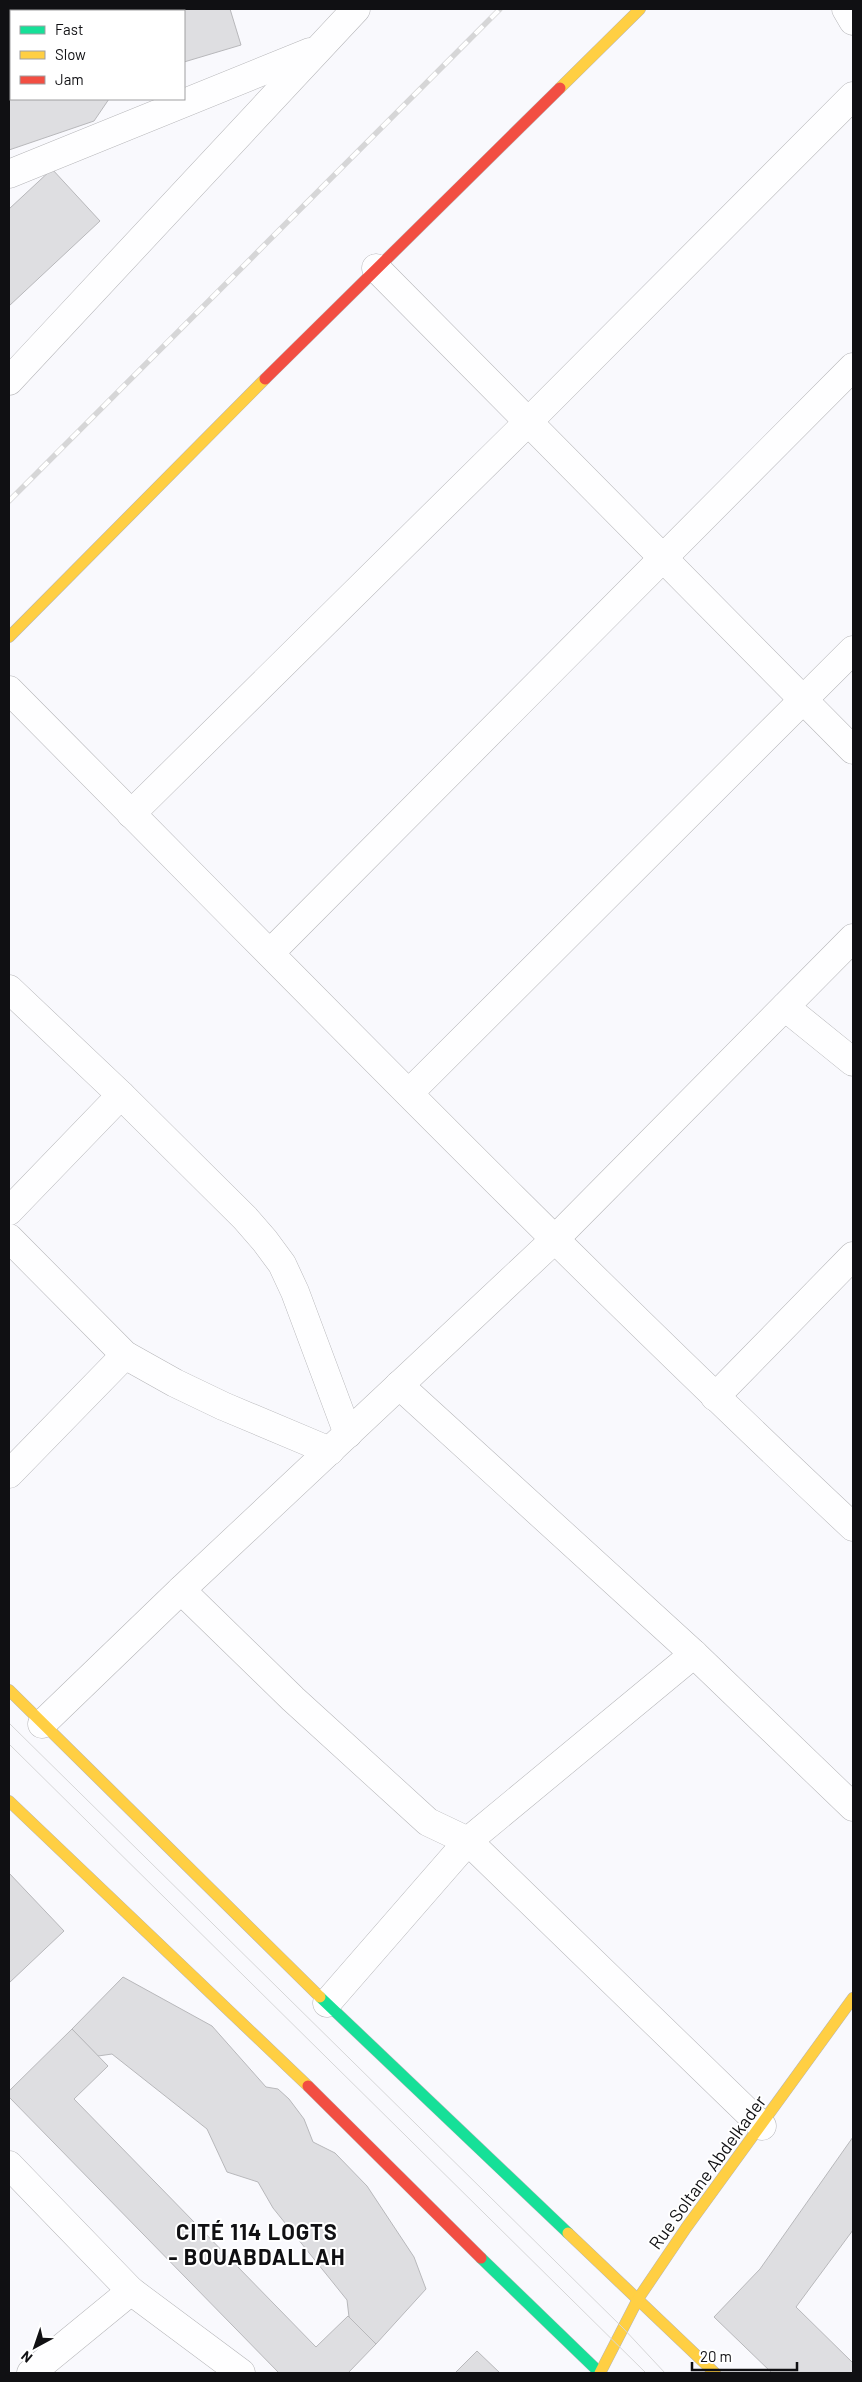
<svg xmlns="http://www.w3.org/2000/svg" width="862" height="2382" font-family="Barlow,sans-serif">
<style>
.building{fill:#dedee1;stroke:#b8b8bb}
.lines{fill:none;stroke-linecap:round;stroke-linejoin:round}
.street-casing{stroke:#b5b5b8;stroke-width:29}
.fast-casing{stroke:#b5b5b8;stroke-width:12}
.slow-casing{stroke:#b5b5b8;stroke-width:12}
.jam-casing{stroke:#b5b5b8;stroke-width:12}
.street{stroke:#fefeff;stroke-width:28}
.fast{stroke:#16e098;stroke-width:11}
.slow{stroke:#ffcf43;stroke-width:11}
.jam{stroke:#f24e42;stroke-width:11}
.tram{stroke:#d6d6d7;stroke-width:1}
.rail-casing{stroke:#d6d6d7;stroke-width:5.5}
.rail{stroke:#fff;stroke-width:4;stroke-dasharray:11;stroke-linecap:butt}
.labels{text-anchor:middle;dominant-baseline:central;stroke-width:4;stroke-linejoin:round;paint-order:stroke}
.street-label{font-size:18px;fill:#101013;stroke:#fff}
.district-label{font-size:22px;font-weight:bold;letter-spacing:1px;fill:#101013;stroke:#fff}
</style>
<rect width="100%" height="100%" fill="#f9f9fd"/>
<g class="building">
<polygon points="9,9 81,9 82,11 11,11 11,50 9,43"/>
<polygon points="163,9 230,9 241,45 184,62 184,11 164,11"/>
<polygon points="11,73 11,99 109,99 94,121 9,150 9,74"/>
<polygon points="52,169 100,221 9,306 9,209"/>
<polygon points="9,1873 64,1931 9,1983"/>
<polygon points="123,1977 212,2026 266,2087 278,2089 289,2099 304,2119 313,2142 335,2153 367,2186 414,2257 426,2289 376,2344 349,2317 347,2300 273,2208 258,2182 227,2172 207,2129 112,2054 98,2056 72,2029"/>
<polygon points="72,2029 108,2066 74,2099 316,2347 348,2316 376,2344 348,2373 279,2373 9,2097 9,2091"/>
<polygon points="853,2137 853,2230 796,2307 853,2363 853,2373 772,2373 714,2317 760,2269"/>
<polygon points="477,2351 500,2373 455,2373"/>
</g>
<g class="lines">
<g class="street-casing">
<g id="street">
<polyline points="846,9 853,21"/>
<polyline points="9,174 310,52"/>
<polyline points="376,268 853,750"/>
<polyline points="9,381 356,9"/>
<path d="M9,690C288,971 564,1256 853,1527"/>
<polyline points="131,814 528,422 853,96"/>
<polyline points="270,953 853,367"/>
<polyline points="9,989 121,1095 245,1218 265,1241 282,1264 295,1292 348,1434"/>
<polyline points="785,1007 853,1062"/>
<polyline points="409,1093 853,650"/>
<polyline points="9,1211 121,1095"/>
<polyline points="9,1238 125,1355 175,1383 223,1406 330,1451"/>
<polyline points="399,1385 694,1654 853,1807"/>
<polyline points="715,1397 853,1256"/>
<polyline points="9,1474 125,1355"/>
<polyline points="181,1590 293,1699 428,1822 468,1841 762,2126"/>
<polyline points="42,1724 181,1590 554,1240 853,938"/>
<polyline points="327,2003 468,1841 694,1654"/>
<polyline points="9,2165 131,2291 241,2373"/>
<polyline points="31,2373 131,2291"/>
</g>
</g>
<g class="fast-casing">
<g id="fast">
<polyline points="320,1997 568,2233"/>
<polyline points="481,2258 600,2373"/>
</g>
</g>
<g class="slow-casing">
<g id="slow">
<polyline points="560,88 640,9"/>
<polyline points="9,637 265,379"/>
<polyline points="9,1690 320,1997"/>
<polyline points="9,1801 308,2086"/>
<polyline points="568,2233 715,2373"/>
<polyline points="600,2373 638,2299 686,2228 853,1998"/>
</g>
</g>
<g class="jam-casing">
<g id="jam">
<polyline points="265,379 560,88"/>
<polyline points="308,2086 481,2258"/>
</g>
</g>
<use href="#street" class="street"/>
<use href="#fast" class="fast"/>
<use href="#slow" class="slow"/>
<use href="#jam" class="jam"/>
<g class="tram">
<polyline points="9,1723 623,2328 665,2373"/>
<polyline points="9,1744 646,2373"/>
</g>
<g class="rail-casing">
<polyline id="rail" points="9,501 500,9"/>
</g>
<use href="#rail" class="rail"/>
</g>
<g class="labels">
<g class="street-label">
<text transform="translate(707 2172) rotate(-54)">Rue Soltane Abdelkader</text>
</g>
<g class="district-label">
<text x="257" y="2231">CITÉ 114 LOGTS<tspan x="257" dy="25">- BOUABDALLAH</tspan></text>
</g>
</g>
<rect width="862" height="2382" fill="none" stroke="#101013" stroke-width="20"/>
<rect x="10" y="10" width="175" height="90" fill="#ffffff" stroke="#9f9fa1"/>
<rect x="20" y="26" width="25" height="8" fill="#16e098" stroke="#9f9fa1"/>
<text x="55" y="35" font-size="15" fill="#101013">Fast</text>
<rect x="20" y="51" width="25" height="8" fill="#ffcf43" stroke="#9f9fa1"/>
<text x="55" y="60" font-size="15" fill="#101013">Slow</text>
<rect x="20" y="76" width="25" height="8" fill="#f24e42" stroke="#9f9fa1"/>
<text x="55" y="85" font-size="15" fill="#101013">Jam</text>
<g transform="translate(35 2347) rotate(220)" stroke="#ffffff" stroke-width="4" paint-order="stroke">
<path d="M0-4L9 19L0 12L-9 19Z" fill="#101013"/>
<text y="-8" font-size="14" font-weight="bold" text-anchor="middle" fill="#101013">N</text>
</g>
<path d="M692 2362v8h105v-8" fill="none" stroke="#101013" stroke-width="2.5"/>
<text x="700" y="2362" font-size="15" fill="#101013" stroke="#ffffff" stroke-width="4" paint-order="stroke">20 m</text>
</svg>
